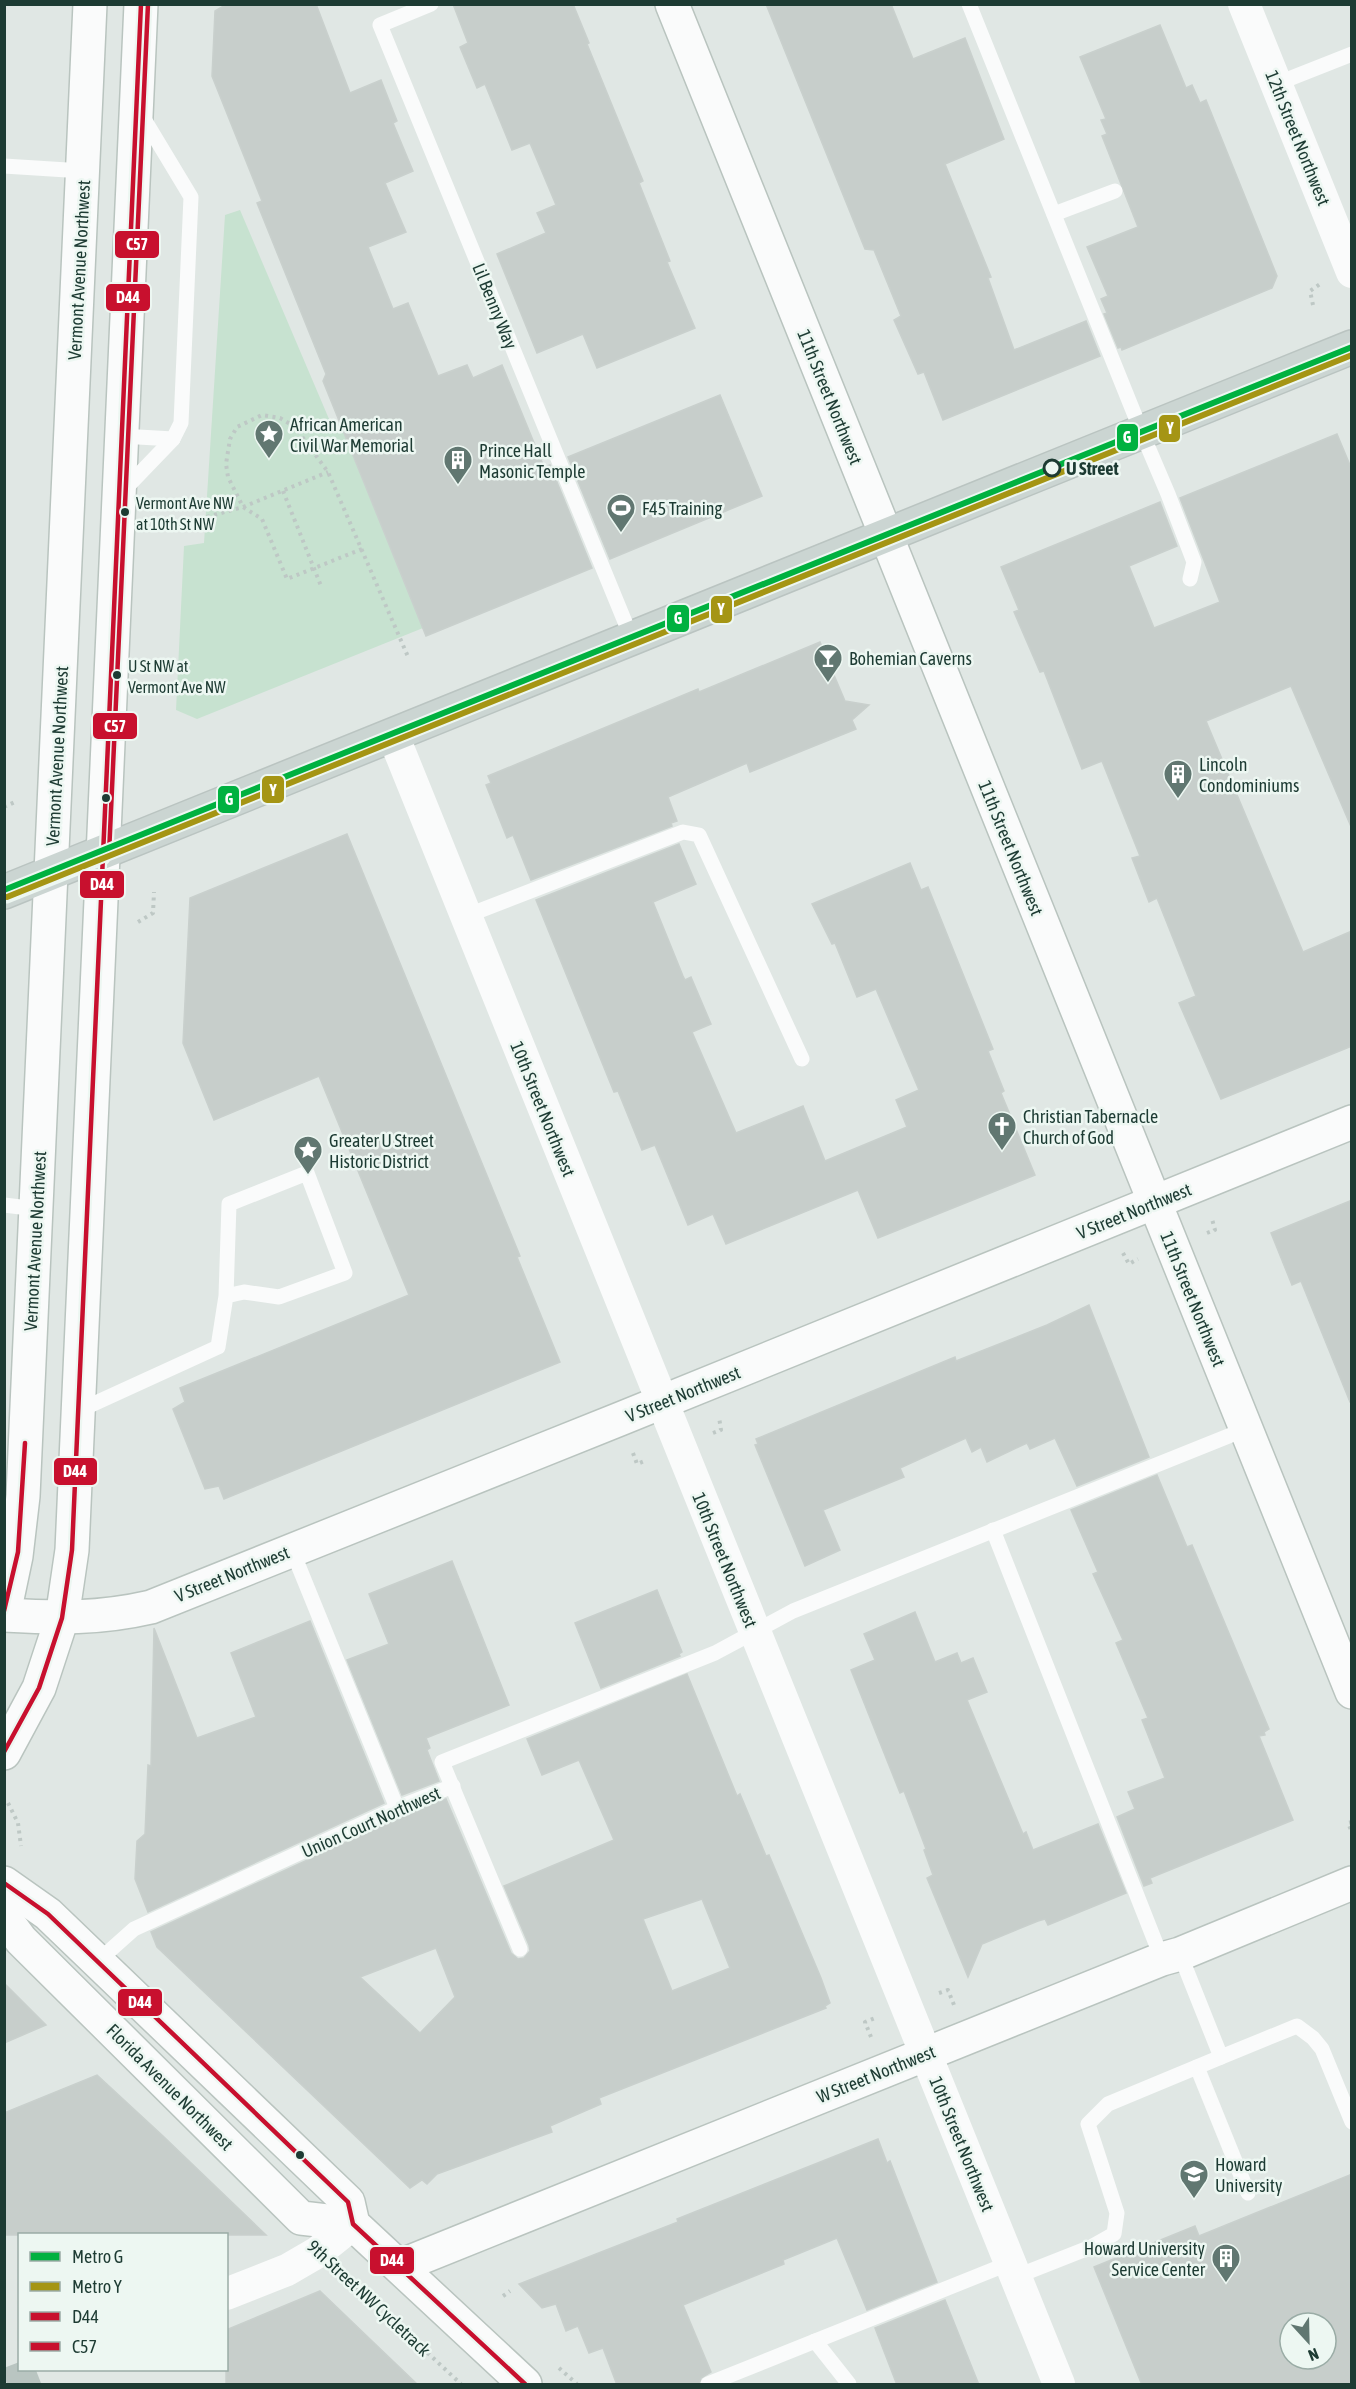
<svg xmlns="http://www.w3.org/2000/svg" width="1356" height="2389" font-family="'Asap Condensed',sans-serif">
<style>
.green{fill:#c7e2d0}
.building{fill:#c7cecb;stroke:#c9d0cd;stroke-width:1.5;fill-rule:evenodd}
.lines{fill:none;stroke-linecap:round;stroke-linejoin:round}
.street-tunnel{stroke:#b9c5c1;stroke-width:32;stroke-dasharray:32 16;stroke-linecap:butt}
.secondary-casing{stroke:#b9c4bf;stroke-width:36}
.primary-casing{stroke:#bac4c1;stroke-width:36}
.path{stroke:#bec8c5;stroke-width:4;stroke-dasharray:3 4.5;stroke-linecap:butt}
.lane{stroke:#fafbfb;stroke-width:15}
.street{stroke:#fafbfb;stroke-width:32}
.secondary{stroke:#fafbfb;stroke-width:33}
.primary{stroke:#cbd5d2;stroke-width:33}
.bus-1-casing{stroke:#edf7f2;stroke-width:9}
.bus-2-casing{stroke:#edf7f2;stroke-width:9}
.bus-1{stroke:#c8102e;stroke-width:4.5}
.bus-2{stroke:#c8102e;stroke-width:4.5}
.metro-1-casing{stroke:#edf7f2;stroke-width:10}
.metro-2-casing{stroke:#edf7f2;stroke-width:10}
.metro-1{stroke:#00b140;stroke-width:6}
.metro-2{stroke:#a59514;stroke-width:6}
.stop-dot{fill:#edf7f2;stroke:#1d3b33;stroke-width:3}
.bus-dot{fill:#1d3b33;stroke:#edf7f2;stroke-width:2}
.labels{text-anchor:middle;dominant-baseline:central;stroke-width:5;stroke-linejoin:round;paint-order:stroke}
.bus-label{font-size:16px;fill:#1d3b33;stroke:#edf7f2;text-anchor:start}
.street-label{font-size:18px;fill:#1d3b33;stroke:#edf7f2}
.poi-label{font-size:18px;fill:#1d3b33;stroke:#edf7f2;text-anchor:start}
.stop-label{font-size:18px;font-weight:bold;fill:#1d3b33;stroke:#edf7f2;text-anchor:start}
.line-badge{stroke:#edf7f2;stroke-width:2}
.badge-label{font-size:16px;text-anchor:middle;font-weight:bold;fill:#fff}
</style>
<rect width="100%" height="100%" fill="#e0e7e4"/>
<polygon class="green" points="240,210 332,426 340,424 423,628 197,719 176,710 184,546 204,543 225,215"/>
<g class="building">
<polygon points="227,4 316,4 350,93 381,80 397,121 393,123 413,171 385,183 406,232 368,247 393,309 408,303 438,376 467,365 473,378 502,365 544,467 550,465 592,568 426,636 323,381 326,374 257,203 262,201 212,76 215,11"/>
<polygon points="453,4 573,4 589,43 587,44 643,181 639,183 670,261 667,262 695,328 597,368 583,334 537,353 497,254 546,233 537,213 556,205 530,143 512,150 485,84 477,88 460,47 468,43"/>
<polygon points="766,4 891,4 913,59 965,38 1004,139 945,164 991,277 988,278 1014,350 1086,321 1100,356 943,420 924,372 918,374 894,320 901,316 874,250 865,249"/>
<polygon points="1160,25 1186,88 1192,85 1200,103 1206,100 1277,276 1272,288 1122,350 1121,347 1118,348 1104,314 1107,313 1101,299 1108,296 1087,247 1138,227 1102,136 1107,134 1101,120 1106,119 1080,57"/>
<polygon points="720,395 762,496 610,559 568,457"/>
<polygon points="1337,434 1352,470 1352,829 1291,686 1206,721 1303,952 1352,931 1352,1046 1221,1099 1179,1003 1196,996 1157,898 1149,902 1132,858 1140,856 1102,761 1082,769 1044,671 1040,672 1014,612 1019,610 1001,567 1160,502 1177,546 1129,566 1154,628 1220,602 1180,498"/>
<polygon points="820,642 845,701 869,705 852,720 856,729 750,772 747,763 668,797 677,821 671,823 672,826 531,880 513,835 507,838 486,785 491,783 488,776 698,689 699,692"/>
<polygon points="347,834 520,1256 517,1257 560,1362 224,1499 219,1486 205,1489 173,1409 185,1402 180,1388 409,1295 319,1076 214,1120 183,1043 190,898"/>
<polygon points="679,844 696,884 653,902 683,976 685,980 691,977 711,1024 692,1032 736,1133 803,1106 825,1161 907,1127 896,1100 919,1090 876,989 857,997 835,943 832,944 812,904 910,863 921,890 928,887 993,1049 988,1051 1004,1091 1001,1093 1035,1175 878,1238 858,1190 726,1244 713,1214 688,1225 655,1145 642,1150 618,1091 614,1092 536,900"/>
<polygon points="1352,1200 1352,1402 1350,1402 1301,1281 1292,1285 1271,1233"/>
<polygon points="1089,1305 1149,1457 1077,1486 1055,1438 1030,1449 1027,1443 987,1462 981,1447 972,1452 966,1438 900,1468 904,1477 823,1510 840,1550 805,1566 755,1445 758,1444 756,1439 955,1357 956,1361 1047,1325"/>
<polygon points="1157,1475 1187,1547 1192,1545 1269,1729 1264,1732 1265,1735 1259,1736 1293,1820 1150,1878 1152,1883 1144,1886 1117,1817 1135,1809 1128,1792 1165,1778 1142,1720 1148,1718 1116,1643 1123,1640 1093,1574 1098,1572 1071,1510"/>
<polygon points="452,1561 509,1705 426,1738 430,1748 427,1750 439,1781 402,1795 347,1660 389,1644 369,1594"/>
<polygon points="657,1590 682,1652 679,1654 680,1656 601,1688 575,1623"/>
<polygon points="915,1612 935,1662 957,1653 961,1663 973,1658 987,1692 967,1700 1023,1834 1026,1832 1033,1850 1098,1824 1126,1893 1048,1925 1045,1919 1038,1921 982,1944 968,1977 927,1878 933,1875 924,1850 926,1849 904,1791 900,1793 851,1670 875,1660 864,1634"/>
<polygon points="310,1621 384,1803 148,1912 135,1879 137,1841 145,1834 148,1765 151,1766 154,1628 197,1738 256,1717 231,1653"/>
<path d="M687,1674L737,1796L740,1794L766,1856L769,1855L821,1978L830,2003L825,2006L826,2008L599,2098L601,2104L550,2126L552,2132L437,2174L427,2184L422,2180L410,2188L157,1947L151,1932L401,1817L446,1799L511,1953L518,1959L524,1958L530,1951L529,1945L504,1886L614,1840L579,1760L542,1775L527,1739ZM702,1899L730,1968L672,1991L643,1919ZM436,1948L455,1997L420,2033L360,1977Z"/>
<polygon points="4,1983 46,2025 4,2043"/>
<polygon points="97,2075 163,2136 266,2235 4,2235 4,2113"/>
<polygon points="878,2139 887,2163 890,2161 937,2282 867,2310 837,2238 783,2260 784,2264 683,2305 711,2372 701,2378 699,2385 617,2385 603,2348 589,2353 578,2326 566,2331 556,2304 542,2308 519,2284 678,2222 677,2219"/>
<path d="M1352,2174V2385H1142L1094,2267L1195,2226L1199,2236ZM1290,2323H1326V2359H1290Z"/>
<polygon points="320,2291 371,2340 418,2385 226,2385 226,2330"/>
<polygon points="945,2300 979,2385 897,2385 875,2328"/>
</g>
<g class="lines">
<polyline class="street-tunnel" points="7,2384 43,2370"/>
<g class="secondary-casing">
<g id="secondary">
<polyline points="672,4 1352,1692"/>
<polyline points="4,1613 16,1556 23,1496 90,4"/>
<path d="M4,1615C57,1618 99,1619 151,1607L620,1419L1352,1122"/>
<polyline points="4,1753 39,1688 62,1618 72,1550 141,4"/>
<polyline points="4,1883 48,1914 348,2202 353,2224 525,2384"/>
<polyline points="4,1917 21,1940 301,2218 353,2224"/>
<polyline points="400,2266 1162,1959 1180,1954 1352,1883"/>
</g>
</g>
<g class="primary-casing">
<polyline id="primary" points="4,892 1352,347"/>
</g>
<g class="path">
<polyline points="1313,305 1310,291 1320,284"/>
<polyline points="283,491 321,586"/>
<polyline points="178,525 243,507 328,472"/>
<polyline points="362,549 287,579 262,519 243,507 228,477 226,464 230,439 237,427 262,415 280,418 295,427 328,472 409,659"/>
<polyline points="4,807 17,801"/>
<polyline points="138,922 153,913 154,892"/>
<polyline points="1207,1233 1215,1230 1212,1219"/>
<polyline points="1123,1253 1129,1264 1138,1259"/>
<polyline points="713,1433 721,1430 719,1417"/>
<polyline points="633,1453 637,1464 647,1460"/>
<polyline points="8,1803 18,1823 21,1846"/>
<polyline points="1352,1822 1348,1823 1352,1832"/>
<polyline points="939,1993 948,1990 954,2005"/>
<polyline points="871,2037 865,2022 875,2018"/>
<polyline points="345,2276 461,2384"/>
<polyline points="503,2296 510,2291"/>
<polyline points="559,2368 577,2384"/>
</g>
<g class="lane">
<polyline points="431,4 380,25 632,639"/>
<polyline points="969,4 1142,433 1168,494 1194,562 1190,579"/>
<polyline points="1276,84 1352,54"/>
<polyline points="4,166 83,171"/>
<polyline points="1054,214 1115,191"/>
<polyline points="121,436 173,439 181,423 191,197 141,114"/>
<polyline points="123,491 173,439"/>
<polyline points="466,916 683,832 699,835 802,1059"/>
<polyline points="4,1205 37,1209"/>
<polyline points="78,1411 218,1347 226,1296 229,1204 307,1173 345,1273 279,1297 244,1292 226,1296"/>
<polyline points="993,1530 1162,1959"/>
<polyline points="292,1550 397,1808"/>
<polyline points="520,1949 442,1762 715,1653 793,1611 1246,1429"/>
<polyline points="1180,1954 1221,2057 1297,2026 1313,2038 1322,2049 1352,2122"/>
<polyline points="97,1962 134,1929 397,1808 453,1786"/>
<polyline points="1197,2067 1248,2193"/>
<polyline points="1015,2277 1091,2247 1114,2234 1117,2213 1088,2124 1108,2104 1221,2057"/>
<polyline points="815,2341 849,2384"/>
<polyline points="708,2384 1010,2263"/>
</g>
<g class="street">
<polyline points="1244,4 1352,272"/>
<polyline points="393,735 1059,2384"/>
<polyline points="226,2294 287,2270 318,2252 353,2224"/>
</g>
<use href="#secondary" class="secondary"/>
<use href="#primary" class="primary"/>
<g class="bus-1-casing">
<g id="bus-1">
<polyline points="4,1611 18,1552 25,1443"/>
<polyline points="4,1752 39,1688 62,1618 72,1550 141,4"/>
<polyline points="4,1883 48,1914 348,2202 353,2224 525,2384"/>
</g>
</g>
<g class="bus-2-casing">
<polyline id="bus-2" points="7,899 105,860 109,854 148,4"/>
</g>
<use href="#bus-1" class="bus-1"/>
<use href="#bus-2" class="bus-2"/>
<g class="metro-1-casing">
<polyline id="metro-1" points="4,890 1352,347"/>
</g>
<g class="metro-2-casing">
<polyline id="metro-2" points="7,897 1352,355"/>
</g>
<use href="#metro-1" class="metro-1"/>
<use href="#metro-2" class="metro-2"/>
</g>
<defs>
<g id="sight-pin" transform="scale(1.5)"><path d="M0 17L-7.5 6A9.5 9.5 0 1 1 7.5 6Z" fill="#617771" stroke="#edf7f2"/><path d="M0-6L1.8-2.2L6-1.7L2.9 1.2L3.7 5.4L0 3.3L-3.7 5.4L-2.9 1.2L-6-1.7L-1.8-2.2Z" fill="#fff"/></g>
<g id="building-pin" transform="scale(1.5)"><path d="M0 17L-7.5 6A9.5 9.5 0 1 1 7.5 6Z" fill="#617771" stroke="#edf7f2"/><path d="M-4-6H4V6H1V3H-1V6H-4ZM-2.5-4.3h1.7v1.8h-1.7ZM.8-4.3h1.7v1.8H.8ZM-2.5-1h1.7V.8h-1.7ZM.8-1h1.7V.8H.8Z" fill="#fff"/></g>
<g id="stadium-pin" transform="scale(1.5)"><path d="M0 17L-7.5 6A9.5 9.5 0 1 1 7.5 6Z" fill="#617771" stroke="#edf7f2"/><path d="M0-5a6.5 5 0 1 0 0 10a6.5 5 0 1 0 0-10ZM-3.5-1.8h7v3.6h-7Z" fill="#fff"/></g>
<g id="bar-pin" transform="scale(1.5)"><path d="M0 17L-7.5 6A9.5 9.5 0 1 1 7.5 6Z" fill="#617771" stroke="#edf7f2"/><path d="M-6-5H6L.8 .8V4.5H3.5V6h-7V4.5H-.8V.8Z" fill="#fff"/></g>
<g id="church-pin" transform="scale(1.5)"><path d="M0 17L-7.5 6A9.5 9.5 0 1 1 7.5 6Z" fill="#617771" stroke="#edf7f2"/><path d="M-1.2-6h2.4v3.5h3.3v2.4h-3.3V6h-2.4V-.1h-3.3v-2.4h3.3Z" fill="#fff"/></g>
<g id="university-pin" transform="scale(1.5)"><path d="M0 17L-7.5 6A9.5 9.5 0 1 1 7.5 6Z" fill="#617771" stroke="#edf7f2"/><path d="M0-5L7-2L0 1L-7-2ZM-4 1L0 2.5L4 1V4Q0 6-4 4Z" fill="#fff"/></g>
</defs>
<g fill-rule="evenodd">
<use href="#sight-pin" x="269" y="434"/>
<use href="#building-pin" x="458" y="460"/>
<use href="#stadium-pin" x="621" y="508"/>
<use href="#bar-pin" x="828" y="658"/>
<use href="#building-pin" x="1178" y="774"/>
<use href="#church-pin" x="1002" y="1126"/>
<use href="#sight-pin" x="308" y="1150"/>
<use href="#university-pin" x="1194" y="2174"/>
<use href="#building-pin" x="1226" y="2258"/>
</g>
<circle class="stop-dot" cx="1052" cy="468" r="8"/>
<g class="bus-dot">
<circle cx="125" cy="512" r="5"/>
<circle cx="117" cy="675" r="5"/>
<circle cx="106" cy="798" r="5"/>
<circle cx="300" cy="2155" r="5"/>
</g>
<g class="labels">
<g class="bus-label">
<text x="136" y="503">Vermont Ave NW<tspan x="136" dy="21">at 10th St NW</tspan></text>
<text x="128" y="666">U St NW at<tspan x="128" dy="21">Vermont Ave NW</tspan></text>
</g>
<g class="street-label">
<text transform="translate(1298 138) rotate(68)">12th Street Northwest</text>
<text transform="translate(79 270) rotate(-87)">Vermont Avenue Northwest</text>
<text transform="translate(495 306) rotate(68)">Lil Benny Way</text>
<text transform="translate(830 397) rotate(68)">11th Street Northwest</text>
<text transform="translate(57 756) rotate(-87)">Vermont Avenue Northwest</text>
<text transform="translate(1011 848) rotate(68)">11th Street Northwest</text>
<text transform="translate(543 1109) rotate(68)">10th Street Northwest</text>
<text transform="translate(1134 1211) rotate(-22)">V Street Northwest</text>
<text transform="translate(35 1241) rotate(-87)">Vermont Avenue Northwest</text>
<text transform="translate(1193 1299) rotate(68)">11th Street Northwest</text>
<text transform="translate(683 1394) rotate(-22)">V Street Northwest</text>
<text transform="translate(725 1560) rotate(68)">10th Street Northwest</text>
<text transform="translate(232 1574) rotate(-22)">V Street Northwest</text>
<text transform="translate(371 1822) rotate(-24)">Union Court Northwest</text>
<text transform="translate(876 2074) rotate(-22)">W Street Northwest</text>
<text transform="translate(170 2087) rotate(45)">Florida Avenue Northwest</text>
<text transform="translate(962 2144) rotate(68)">10th Street Northwest</text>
<text transform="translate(369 2298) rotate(43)">9th Street NW Cycletrack</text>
</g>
<g class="poi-label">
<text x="290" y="424">African American<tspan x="290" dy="21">Civil War Memorial</tspan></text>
<text x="479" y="450">Prince Hall<tspan x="479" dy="21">Masonic Temple</tspan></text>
<text x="642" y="508">F45 Training</text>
<text x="849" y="658">Bohemian Caverns</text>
<text x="1199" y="764">Lincoln<tspan x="1199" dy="21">Condominiums</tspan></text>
<text x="1023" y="1116">Christian Tabernacle<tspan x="1023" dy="21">Church of God</tspan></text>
<text x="329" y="1140">Greater U Street<tspan x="329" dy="21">Historic District</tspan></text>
<text x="1215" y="2164">Howard<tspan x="1215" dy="21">University</tspan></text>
<text x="1205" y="2248" text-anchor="end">Howard University<tspan x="1205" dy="21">Service Center</tspan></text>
</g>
<g class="stop-label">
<text x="1066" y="468">U Street</text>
</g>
</g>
<g class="line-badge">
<rect x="114" y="230" width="46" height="29" rx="6" fill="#c8102e"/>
<rect x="105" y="283" width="46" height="29" rx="6" fill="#c8102e"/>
<rect x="1158" y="414" width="23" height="29" rx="6" fill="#a59514"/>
<rect x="1116" y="423" width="23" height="29" rx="6" fill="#00b140"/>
<rect x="710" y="595" width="23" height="29" rx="6" fill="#a59514"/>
<rect x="666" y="604" width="24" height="29" rx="6" fill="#00b140"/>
<rect x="92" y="712" width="46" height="28" rx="6" fill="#c8102e"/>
<rect x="261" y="775" width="24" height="29" rx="6" fill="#a59514"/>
<rect x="217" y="785" width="23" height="29" rx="6" fill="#00b140"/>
<rect x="79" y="870" width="46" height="29" rx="6" fill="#c8102e"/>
<rect x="53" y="1457" width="45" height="29" rx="6" fill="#c8102e"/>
<rect x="117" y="1988" width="46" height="29" rx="6" fill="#c8102e"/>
<rect x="369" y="2246" width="46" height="29" rx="6" fill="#c8102e"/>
</g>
<g class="badge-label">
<text x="137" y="250">C57</text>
<text x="128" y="303">D44</text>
<text x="1170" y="434">Y</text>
<text x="1127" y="443">G</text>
<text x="721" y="615">Y</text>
<text x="678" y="624">G</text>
<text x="115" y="732">C57</text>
<text x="273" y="796">Y</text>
<text x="229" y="805">G</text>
<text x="102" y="890">D44</text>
<text x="75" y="1477">D44</text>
<text x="140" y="2008">D44</text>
<text x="392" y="2266">D44</text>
</g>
<rect width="1356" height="2389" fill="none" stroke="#1d3b33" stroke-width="12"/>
<rect x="18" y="2233" width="210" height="138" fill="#edf7f2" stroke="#9aaca6" stroke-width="1.5"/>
<rect x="30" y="2252" width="30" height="9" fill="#00b140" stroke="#9aaca6" stroke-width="1.5"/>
<text x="72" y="2263" font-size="18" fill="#1d3b33">Metro G</text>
<rect x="30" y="2282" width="30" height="9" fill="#a59514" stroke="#9aaca6" stroke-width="1.5"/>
<text x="72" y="2293" font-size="18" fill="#1d3b33">Metro Y</text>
<rect x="30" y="2312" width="30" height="9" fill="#c8102e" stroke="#9aaca6" stroke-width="1.5"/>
<text x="72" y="2323" font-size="18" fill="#1d3b33">D44</text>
<rect x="30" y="2342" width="30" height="9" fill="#c8102e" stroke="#9aaca6" stroke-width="1.5"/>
<text x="72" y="2353" font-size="18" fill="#1d3b33">C57</text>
<g transform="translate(1308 2341) rotate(158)"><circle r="28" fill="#edf7f2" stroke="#9aaca6" stroke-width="1.5"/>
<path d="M0-4.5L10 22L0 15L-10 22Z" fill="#617771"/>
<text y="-9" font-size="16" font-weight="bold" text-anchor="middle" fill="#1d3b33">N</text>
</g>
</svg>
